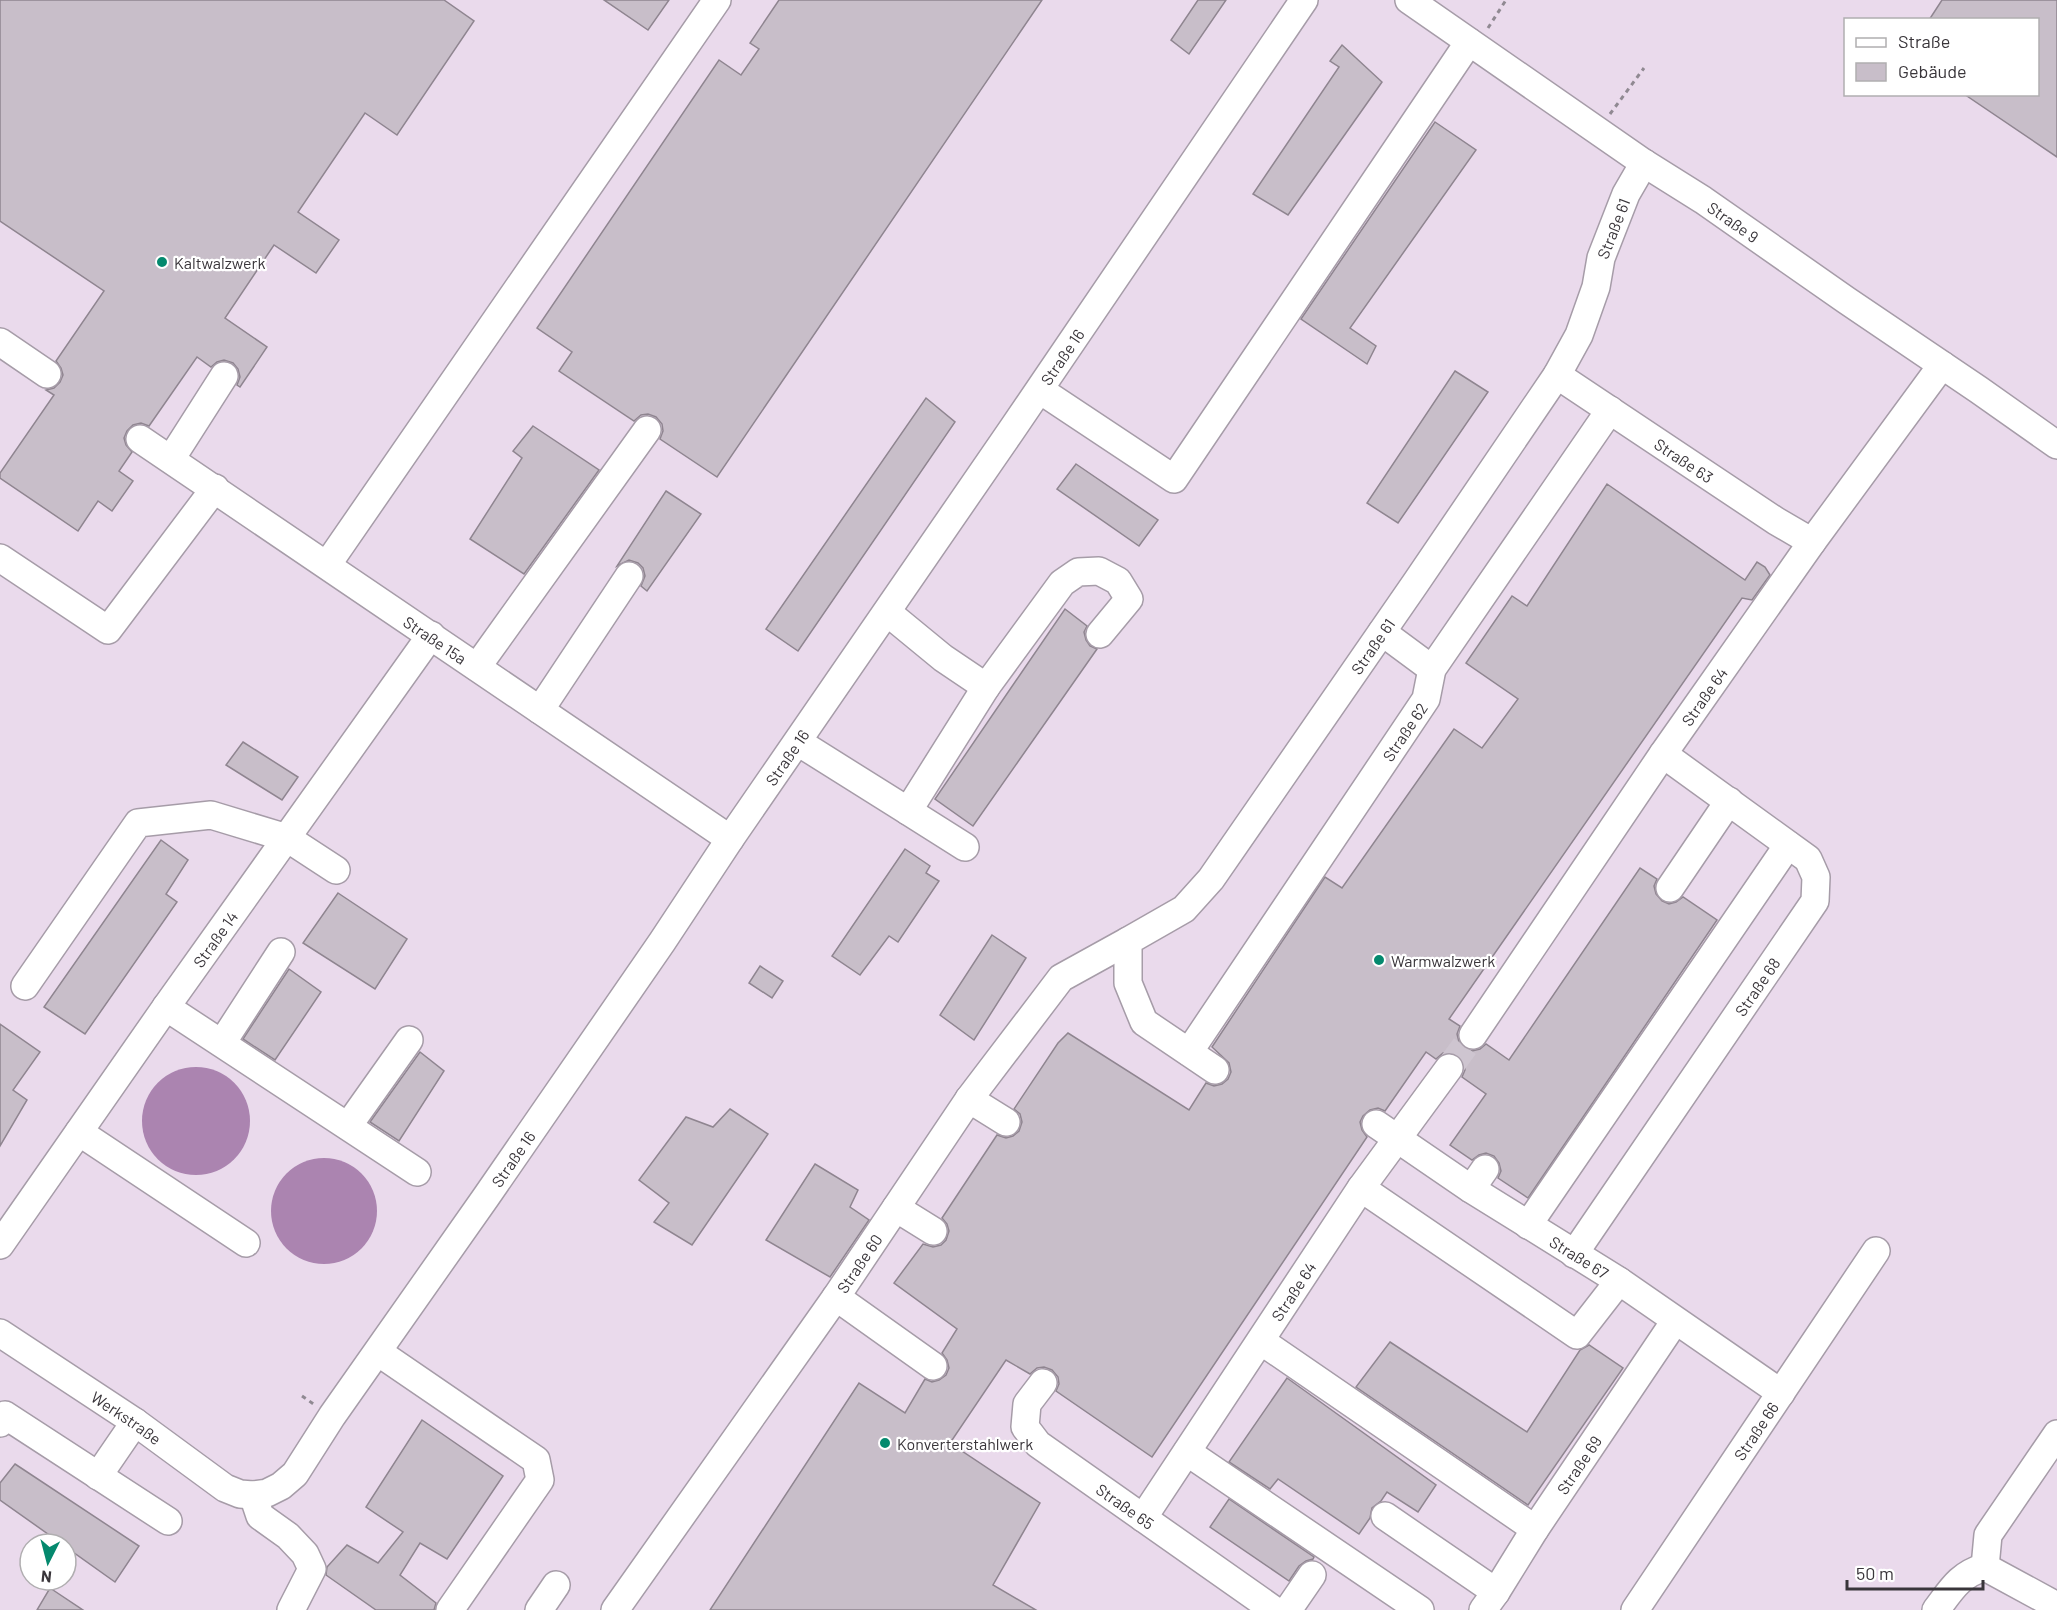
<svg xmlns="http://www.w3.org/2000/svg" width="2057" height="1610" font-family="Barlow,sans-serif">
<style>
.built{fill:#eadaec;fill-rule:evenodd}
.water{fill:#ab84b0}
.building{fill:#c8bec9;stroke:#8f8590;stroke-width:1.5}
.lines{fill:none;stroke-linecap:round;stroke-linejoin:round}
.minor-tunnel{stroke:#cec5d0;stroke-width:27;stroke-dasharray:27 14;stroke-linecap:butt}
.minor-casing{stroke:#a69ca8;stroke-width:30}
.path{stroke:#908992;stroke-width:3;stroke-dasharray:4.5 4.5;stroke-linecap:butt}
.minor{stroke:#fff;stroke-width:27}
.poi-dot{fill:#04896e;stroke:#fff;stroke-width:2}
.labels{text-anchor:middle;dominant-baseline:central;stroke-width:4.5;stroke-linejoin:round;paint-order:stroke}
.street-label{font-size:16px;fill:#39353a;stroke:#fff}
.poi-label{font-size:16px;fill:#39353a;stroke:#fff;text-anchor:start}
</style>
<rect width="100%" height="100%" fill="#f3e9f5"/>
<path class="built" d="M0,0H2057V1610H0ZM1846,20H2038V94H1846ZM30,1544H66V1580H30Z"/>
<g class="water">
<circle cx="196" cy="1121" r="54"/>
<circle cx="324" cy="1211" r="53"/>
</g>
<g class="building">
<polygon points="0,0 444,0 474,21 397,135 365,113 298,212 339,240 316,273 274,245 225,318 267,347 240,387 237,385 240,377 238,369 233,363 224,360 217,362 211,367 197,357 149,426 141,423 133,425 127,431 124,438 126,445 132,452 119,471 133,481 112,511 98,501 78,531 0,478 0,473 54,395 46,390 54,388 60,382 63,375 61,368 56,361 104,291 0,221"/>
<polygon points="604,0 669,0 648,30"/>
<polygon points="779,0 1042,0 717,477 660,439 663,431 662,424 656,417 648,414 641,415 634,421 559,371 572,352 537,328 719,60 741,75 759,49 750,43"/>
<polygon points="1198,0 1226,0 1189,54 1171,40"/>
<polygon points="1942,0 2057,0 2057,157 1964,94 2037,94 2037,20 1929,20"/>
<polygon points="1342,45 1382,82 1288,215 1253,194 1339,67 1330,61"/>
<polygon points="1435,122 1476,150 1350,328 1376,346 1367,364 1301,319"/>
<polygon points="1455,371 1488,392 1398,523 1367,503"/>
<polygon points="926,398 955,422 798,651 766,629"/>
<polygon points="533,426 599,470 524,574 470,539 522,458 513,451"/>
<polygon points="1076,464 1158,520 1139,546 1057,489"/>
<polygon points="1607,484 1745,580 1757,562 1765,567 1770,575 1752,600 1742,598 1449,1019 1460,1026 1457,1034 1459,1042 1464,1048 1472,1051 1480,1049 1486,1044 1509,1060 1640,868 1657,879 1654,886 1656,894 1662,901 1669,904 1676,902 1683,897 1717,920 1528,1198 1498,1178 1501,1171 1499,1163 1494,1156 1486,1153 1479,1155 1472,1160 1450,1145 1486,1094 1462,1077 1465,1070 1464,1062 1458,1055 1450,1052 1443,1053 1436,1059 1426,1052 1385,1111 1378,1108 1370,1110 1363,1116 1360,1122 1362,1130 1367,1137 1152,1457 1056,1391 1059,1384 1058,1377 1052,1370 1044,1367 1037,1368 1030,1374 1006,1360 950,1443 1040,1503 993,1585 1036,1610 710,1610 859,1383 905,1413 925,1379 932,1382 939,1380 946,1375 949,1368 947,1360 942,1353 957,1329 894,1283 923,1244 933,1247 941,1245 946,1240 949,1231 947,1224 942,1218 997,1135 1006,1138 1013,1136 1019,1131 1022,1122 1020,1114 1014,1109 1058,1043 1068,1033 1189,1110 1206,1083 1214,1086 1222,1084 1228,1079 1231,1072 1229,1063 1212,1047 1325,877 1342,888 1454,729 1482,748 1518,699 1466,663 1512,596 1527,606"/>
<polygon points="666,491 701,514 647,591 641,586 645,576 643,568 638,563 629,560 617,566"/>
<polygon points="1065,609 1087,626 1084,632 1086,640 1090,646 1097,649 973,826 935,799"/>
<polygon points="243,742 298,777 282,800 226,765"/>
<polygon points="161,840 188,860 166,894 177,902 85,1034 44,1007"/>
<polygon points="905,849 930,866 926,873 939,881 898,942 889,936 860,975 832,956"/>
<polygon points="338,893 407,939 375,989 303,943"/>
<polygon points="992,935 1026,958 974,1040 940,1015"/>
<polygon points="760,966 783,981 772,998 749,983"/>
<polygon points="289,969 321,992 275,1060 243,1039"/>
<polygon points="0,1024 40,1052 13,1090 27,1100 0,1146"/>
<polygon points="420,1052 444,1071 399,1141 370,1122"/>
<polygon points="730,1109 768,1134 692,1245 654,1222 669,1203 639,1180 686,1117 713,1127"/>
<polygon points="815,1164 858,1190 850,1207 869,1220 830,1277 766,1240"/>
<polygon points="1390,1342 1527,1432 1580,1350 1589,1345 1623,1368 1528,1505 1356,1387"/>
<polygon points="1287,1378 1436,1485 1418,1512 1387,1492 1381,1501 1372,1508 1370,1518 1359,1534 1278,1479 1270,1489 1229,1462"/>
<polygon points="422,1420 503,1476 447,1559 420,1543 400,1575 436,1603 434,1610 376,1610 326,1575 327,1567 347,1545 378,1563 403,1532 366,1507"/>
<polygon points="15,1464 139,1546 115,1582 66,1547 66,1544 62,1544 0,1500 0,1483"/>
<polygon points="1229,1499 1314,1557 1313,1559 1306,1561 1299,1566 1289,1581 1210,1527"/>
<polygon points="50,1588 83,1610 37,1610"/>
</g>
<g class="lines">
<polyline class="minor-tunnel" points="1449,1068 1473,1035"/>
<g class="minor-casing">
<g id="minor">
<path id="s1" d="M1409,0L1644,163L1703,200L1846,300L1979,390L2057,445"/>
<polyline points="0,342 47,374"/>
<path id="s2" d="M1557,375L1776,521L1812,542"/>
<polyline points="1040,390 1174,479 1469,42"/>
<path id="s3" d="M140,439L730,839"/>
<polyline points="171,459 224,376"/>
<polyline points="0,558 108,630 215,488"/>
<polyline points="327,565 717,0"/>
<polyline points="887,612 943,658 986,687 1062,583 1078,572 1099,571 1118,581 1129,599 1100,634"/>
<polyline points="1382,632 1432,669"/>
<polyline points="477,667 647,430"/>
<polyline points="540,710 629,576"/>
<polyline points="798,742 908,811 986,687"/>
<polyline points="908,811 965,847"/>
<polyline points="1670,888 1729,801"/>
<polyline points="25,986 138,823 211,815 287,838 336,870"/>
<polyline points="166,1007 417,1172"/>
<path id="s4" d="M1473,1035L1663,754L1812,542L1942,365"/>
<polyline points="222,1043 281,952"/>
<path id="s5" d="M1189,1052L1426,699L1432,669L1610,410"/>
<path id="s6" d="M1215,1070L1144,1022L1128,983V941L1184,909L1211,879L1415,584L1557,375L1579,335L1596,287L1601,258L1626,194L1644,163"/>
<polyline points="969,1099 1006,1122"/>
<path id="s7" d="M1376,1124L1471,1189L1619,1281L1781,1393"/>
<polyline points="348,1126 409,1040"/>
<polyline points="79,1132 246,1243"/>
<polyline points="1361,1188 1577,1335 1619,1281"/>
<polyline points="1471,1189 1485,1169"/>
<polyline points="896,1208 933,1231"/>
<polyline points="1528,1225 1788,845"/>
<path id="s8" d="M0,1245L166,1007L431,635"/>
<path id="s9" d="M1574,1254L1815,901L1816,877L1808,859L1663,754"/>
<polyline points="836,1297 933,1366"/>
<path id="s10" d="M0,1333L135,1422L225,1488L240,1494L253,1495L267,1493L281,1486L295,1474L332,1416L486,1197L662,942L730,839L1011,431L1304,0"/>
<polyline points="1261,1341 1535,1529"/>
<polyline points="378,1352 536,1460 540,1480 450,1610"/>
<path id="s11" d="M1043,1383L1027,1404L1025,1427L1038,1444L1274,1610"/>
<polyline points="0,1423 5,1415 168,1521"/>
<polyline points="1187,1452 1420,1610"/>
<polyline points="98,1476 135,1422"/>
<polyline points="253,1495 260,1516 288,1536 305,1554 312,1569 291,1610"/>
<polyline points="1385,1516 1496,1592"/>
<path id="s12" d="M1143,1518L1361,1188L1449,1068"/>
<polyline points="1985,1567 2057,1606"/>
<polyline points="539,1610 556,1585"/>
<path id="s13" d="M615,1610L836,1297L969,1099L1061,978L1128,941"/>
<polyline points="1288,1610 1312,1575"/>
<path id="s14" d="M1483,1610L1496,1592L1535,1529L1675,1321"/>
<path id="s15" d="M1635,1610L1876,1251"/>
<path d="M1936,1610C1952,1589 1959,1575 1985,1567L1988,1535L2057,1434"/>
</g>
</g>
<g class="path">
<polyline points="1488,28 1506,0"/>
<polyline points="1610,114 1644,68"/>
<polyline points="302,1396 315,1405"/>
</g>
<use href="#minor" class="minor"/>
</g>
<g class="poi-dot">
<circle cx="162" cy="262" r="6"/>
<circle cx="1379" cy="960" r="6"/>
<circle cx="885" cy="1443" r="6"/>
</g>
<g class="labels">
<g class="street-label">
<text stroke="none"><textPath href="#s1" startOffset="393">Straße 9</textPath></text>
<text stroke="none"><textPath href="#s6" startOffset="1044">Straße 61</textPath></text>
<text stroke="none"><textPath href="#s10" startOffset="1706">Straße 16</textPath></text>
<text stroke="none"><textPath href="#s2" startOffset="153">Straße 63</textPath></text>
<text stroke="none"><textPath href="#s3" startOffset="357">Straße 15a</textPath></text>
<text stroke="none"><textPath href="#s6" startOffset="558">Straße 61</textPath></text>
<text stroke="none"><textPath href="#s4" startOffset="410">Straße 64</textPath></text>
<text stroke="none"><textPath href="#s5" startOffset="386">Straße 62</textPath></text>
<text stroke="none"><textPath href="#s10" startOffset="1220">Straße 16</textPath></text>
<text stroke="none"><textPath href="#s8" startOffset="374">Straße 14</textPath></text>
<text stroke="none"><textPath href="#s9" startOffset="324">Straße 68</textPath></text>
<text stroke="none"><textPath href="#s10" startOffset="734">Straße 16</textPath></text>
<text stroke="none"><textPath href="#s7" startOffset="243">Straße 67</textPath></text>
<text stroke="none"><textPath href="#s13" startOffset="424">Straße 60</textPath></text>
<text stroke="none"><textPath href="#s12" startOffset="272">Straße 64</textPath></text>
<text stroke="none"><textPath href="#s10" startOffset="152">Werkstraße</textPath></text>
<text stroke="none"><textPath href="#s15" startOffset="216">Straße 66</textPath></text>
<text stroke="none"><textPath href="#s14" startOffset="174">Straße 69</textPath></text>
<text stroke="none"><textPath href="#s11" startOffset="178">Straße 65</textPath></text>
</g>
<g class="poi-label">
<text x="174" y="262">Kaltwalzwerk</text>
<text x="1391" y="960">Warmwalzwerk</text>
<text x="897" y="1443">Konverterstahlwerk</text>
</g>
</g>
<rect x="1844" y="18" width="195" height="78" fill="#ffffff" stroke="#b0aeb0" stroke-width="1.5"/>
<rect x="1856" y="38" width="30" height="9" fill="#ffffff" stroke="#b0aeb0" stroke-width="1.5"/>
<text x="1898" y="48" font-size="18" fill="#39353a">Straße</text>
<rect x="1856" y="63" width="30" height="18" fill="#c8bec9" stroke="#b0aeb0" stroke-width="1.5"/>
<text x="1898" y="78" font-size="18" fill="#39353a">Gebäude</text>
<g transform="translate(48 1562) rotate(186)"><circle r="28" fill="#ffffff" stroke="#b0aeb0" stroke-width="1.5"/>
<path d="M0-4.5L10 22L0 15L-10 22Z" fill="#04896e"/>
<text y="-9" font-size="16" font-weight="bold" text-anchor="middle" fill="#39353a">N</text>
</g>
<path d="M1847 1580v9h136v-9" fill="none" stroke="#39353a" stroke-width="3"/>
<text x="1856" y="1580" font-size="18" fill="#39353a" stroke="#ffffff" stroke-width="4.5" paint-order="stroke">50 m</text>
</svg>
